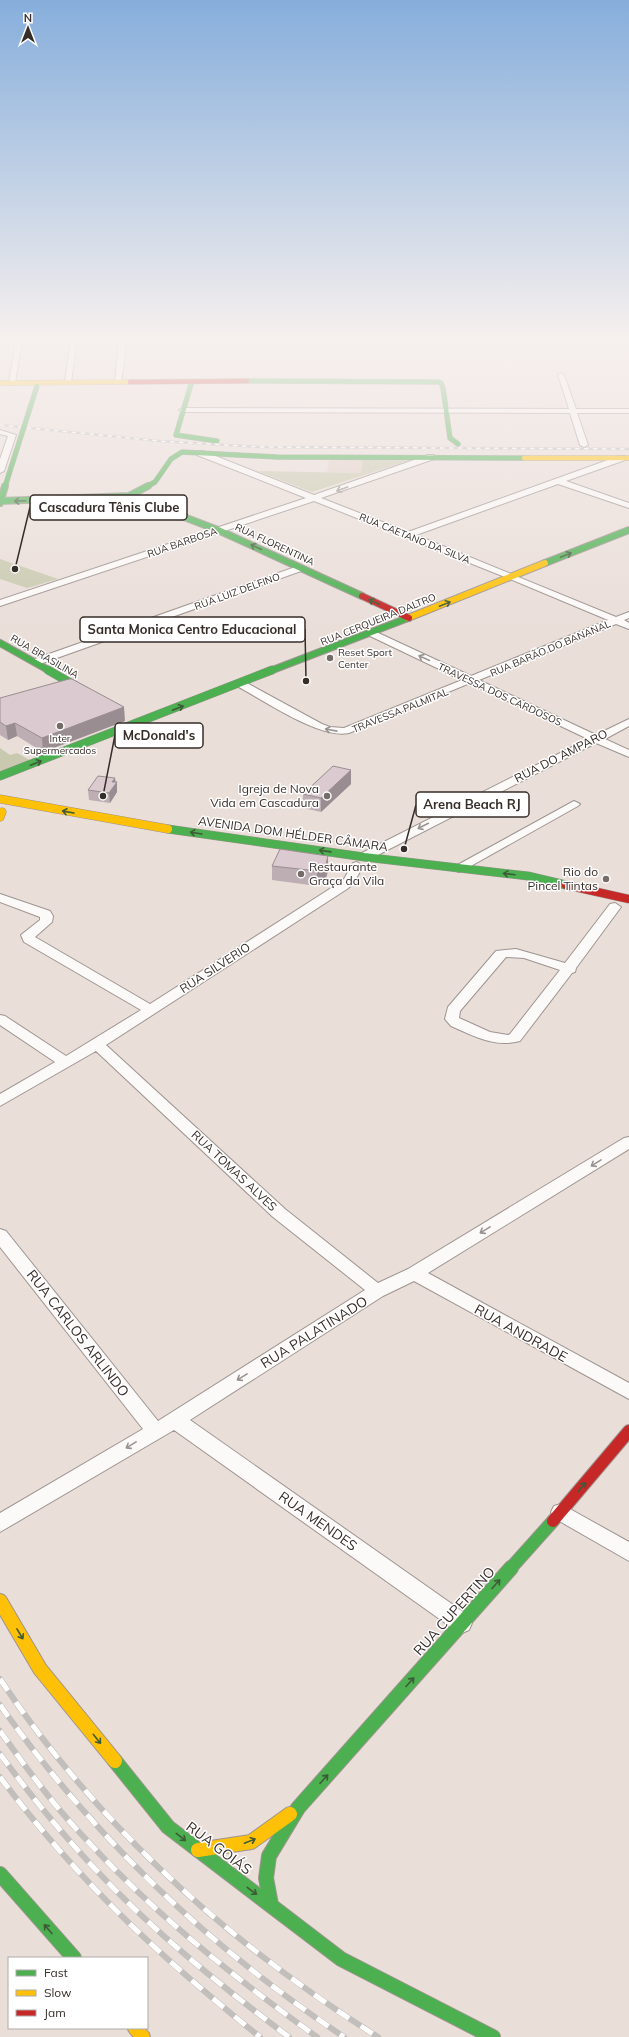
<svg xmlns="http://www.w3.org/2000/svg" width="629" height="2037" viewBox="0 0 629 2037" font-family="Mulish,sans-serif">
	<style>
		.industrial { fill: #e2d0c7 }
		.green { fill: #c9c9af }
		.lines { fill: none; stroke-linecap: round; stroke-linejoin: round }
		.street-casing { stroke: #9d9490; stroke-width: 2 }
		.fast-far4-casing { stroke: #9d9490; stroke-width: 5.5 }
		.fast-far3-casing { stroke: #9d9490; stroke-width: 8 }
		.fast-far2-casing { stroke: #9d9490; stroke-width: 9 }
		.fast-far1-casing { stroke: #9d9490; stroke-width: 14 }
		.fast-casing { stroke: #9d9490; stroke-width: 16 }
		.slow-far3-casing { stroke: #9d9490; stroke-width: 5.5 }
		.slow-far2-casing { stroke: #9d9490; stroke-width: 8 }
		.slow-far1-casing { stroke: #9d9490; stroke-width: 9 }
		.slow-casing { stroke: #9d9490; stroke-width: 16 }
		.jam-far3-casing { stroke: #9d9490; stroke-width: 5.5 }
		.jam-far2-casing { stroke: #9d9490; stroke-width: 8 }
		.jam-far1-casing { stroke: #9d9490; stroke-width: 9 }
		.jam-casing { stroke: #9d9490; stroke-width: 14 }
		.street { fill: #fcfaf9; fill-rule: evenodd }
		.fast-far4 { stroke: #4caf50; stroke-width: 4.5 }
		.fast-far3 { stroke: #4caf50; stroke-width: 6 }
		.fast-far2 { stroke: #4caf50; stroke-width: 8 }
		.fast-far1 { stroke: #4caf50; stroke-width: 12 }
		.fast { stroke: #4caf50; stroke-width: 14 }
		.slow-far3 { stroke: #ffc107; stroke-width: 4.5 }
		.slow-far2 { stroke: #ffc107; stroke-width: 6 }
		.slow-far1 { stroke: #ffc107; stroke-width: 8 }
		.slow { stroke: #ffc107; stroke-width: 14 }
		.jam-far3 { stroke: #c62828; stroke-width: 4.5 }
		.jam-far2 { stroke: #c62828; stroke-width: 6 }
		.jam-far1 { stroke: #c62828; stroke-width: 8 }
		.jam { stroke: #c62828; stroke-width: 12 }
		.rail-far1-casing { stroke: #c1bebc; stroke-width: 2.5 }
		.rail-casing { stroke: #c1bebc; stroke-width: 6 }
		.rail-far1 { stroke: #fff; stroke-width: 1.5; stroke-dasharray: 4.5; stroke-linecap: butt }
		.rail { stroke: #fff; stroke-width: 5; stroke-dasharray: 14; stroke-linecap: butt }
		.fast-bridge-casing { stroke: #9d9490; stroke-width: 5.5; stroke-linecap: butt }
		.fast-bridge { stroke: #4caf50; stroke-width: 4.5 }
		.wall { fill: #bcaeb2 }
		.shaded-wall { fill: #998d91 }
		.building { fill: #dbcacf; stroke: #998d91 }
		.oneway { stroke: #999491 }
		.oneway2 { stroke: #3e5a37 }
		.poi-dot { fill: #756b67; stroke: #fff; stroke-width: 1.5 }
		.labels { text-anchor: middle; stroke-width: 3; stroke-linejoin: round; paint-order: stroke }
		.far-street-label { font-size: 10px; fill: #362d29; stroke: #fff }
		.far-poi-label { font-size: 10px; fill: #362d29; stroke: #fff; text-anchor: start }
		.street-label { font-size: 12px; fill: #362d29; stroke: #fff }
		.poi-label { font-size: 12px; fill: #362d29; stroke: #fff; text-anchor: end }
		.near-street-label { font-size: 14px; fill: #362d29; stroke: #fff }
		.leader { fill: none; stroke: #362d29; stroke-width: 1.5 }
		.callout-dot { fill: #362d29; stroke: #fff; stroke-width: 1.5 }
		.callout { fill: #fff; stroke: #362d29; stroke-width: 1.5 }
		.callout-label { font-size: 13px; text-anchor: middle; font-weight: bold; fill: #362d29 }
	</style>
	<rect width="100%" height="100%" fill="#eaded9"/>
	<!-- industrial -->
	<path class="industrial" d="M 329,460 L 363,460 L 362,473 L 327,472 Z"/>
	<!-- green -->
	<path class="green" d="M 363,460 L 407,461 L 312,492 L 257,471 L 361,473 Z
		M 0,559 L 58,579 L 27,588 L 0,579 Z
		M 0,748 L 10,755 L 17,753 L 30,760 L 0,773 Z"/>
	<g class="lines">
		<defs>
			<path id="street" d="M 16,340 L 22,340 L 15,383 L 12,385 L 9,383 Z
				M 71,340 L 77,340 L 71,382 L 68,384 L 65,382 Z
				M 119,340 L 125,341 L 125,356 L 121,382 L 118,384 L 115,382 Z
				M 561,373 L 564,375 L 576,409 L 629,409 L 629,413 L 577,413 L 588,445 L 584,447 L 580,445 L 570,413 L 183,412 L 179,410 L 183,408 L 569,409 L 558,375 Z
				M 0,430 L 16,435 L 4,471 L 0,473 L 0,459 L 8,436 L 0,434 Z
				M 197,451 L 203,451 L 314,495 L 428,455 L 434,455 L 434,459 L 321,498 L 408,532 L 619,456 L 625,456 L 625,460 L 566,481 L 629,503 L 629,508 L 558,484 L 416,535 L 616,617 L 629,612 L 629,618 L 624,620 L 629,623 L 629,629 L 616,624 L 479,680 L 596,735 L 629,719 L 629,726 L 605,739 L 629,750 L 629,757 L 596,743 L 368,860 L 360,860 L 358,857 L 360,854 L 588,739 L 470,683 L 349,733 C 321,740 263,700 237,686 L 236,684 L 237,682 L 245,682 L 322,724 L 330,727 L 344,728 L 462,680 L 368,635 L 368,631 L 374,631 L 471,676 L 608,620 L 510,579 L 314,501 L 0,606 L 0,600 L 306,498 L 197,455 Z
				M 301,565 L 305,568 L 304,570 L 40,664 L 36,665 L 31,662 L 32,660 Z
				M 574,801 L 580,804 L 578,806 L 462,871 L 458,872 L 452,868 Z
				M 357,862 L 363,866 L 353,884 L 347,889 L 106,1045 L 285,1209 L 378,1283 L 408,1269 L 624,1138 L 629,1137 L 629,1149 L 428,1273 L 629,1383 L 629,1399 L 414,1281 L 383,1296 L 190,1420 L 469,1616 L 472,1623 L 469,1630 L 462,1633 L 455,1630 L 174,1430 L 0,1532 L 0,1513 L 143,1429 L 0,1247 L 0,1229 L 6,1231 L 158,1421 L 365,1290 L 273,1217 L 96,1051 L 0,1106 L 0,1094 L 55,1062 L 0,1025 L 0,1015 L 5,1016 L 66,1056 L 141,1010 L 24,942 L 21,935 L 40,920 L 40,917 L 0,902 L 0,894 L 50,911 L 53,916 L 52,922 L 35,937 L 150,1004 L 339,883 L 344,879 L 353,863 Z
				M 615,903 L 621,907 L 576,968 L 575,972 L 572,973 L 520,1041 C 495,1048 474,1036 451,1026 L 445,1019 L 448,1007 L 496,951 L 516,949 L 565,963 L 610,904 ZM 506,957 L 524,958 L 560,970 L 510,1034 L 508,1035 L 490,1032 L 459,1018 L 460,1011 Z
				M 561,1504 L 629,1542 L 629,1561 L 554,1518 L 551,1512 L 554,1506 Z"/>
			<path id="fast-far4" d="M 192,381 L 176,435 L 217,441
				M 247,381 L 438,382 L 441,383 L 443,388 L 450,438 L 458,444
				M 5,487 L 9,474
				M 146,487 L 155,482 L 171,459 L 182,452 L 277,457 L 524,458"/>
			<path id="fast-far3" d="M 129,496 L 218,530 L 362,596
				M 0,501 L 129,496 L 148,486
				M 0,503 L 5,486
				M 545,563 L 629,530
				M 0,643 L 50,671
				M 270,671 L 408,618"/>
			<path id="fast-far2" d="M 48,670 L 88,693
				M 0,776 L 272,670
				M 168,829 L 364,857 L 528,876 L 566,885"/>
			<path id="fast-far1" d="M 510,1569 L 553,1521"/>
			<path id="fast" d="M 115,1761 L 168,1827 L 341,1959 L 493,2037
				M 0,1874 L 74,1958
				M 271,1905 L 266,1878 L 269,1856 L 298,1808 L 511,1568"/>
			<path id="slow-far3" d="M 0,383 L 130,382
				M 524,458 L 629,458"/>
			<path id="slow-far2" d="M 408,618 L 545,563"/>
			<path id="slow-far1" d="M 0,799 L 168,829
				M 0,817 L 2,812"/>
			<path id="slow" d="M 0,1601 L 40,1669 L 115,1761
				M 198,1850 L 251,1842 L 290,1814
				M 135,2028 L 143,2037"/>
			<path id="jam-far3" d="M 130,382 L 247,381"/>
			<path id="jam-far2" d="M 362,596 L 409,618"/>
			<path id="jam-far1" d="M 566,885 L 629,899"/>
			<path id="jam" d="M 553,1521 L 629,1431"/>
		</defs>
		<!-- street casing -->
		<use href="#street" class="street-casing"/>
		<!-- fast-far4 casing -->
		<use href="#fast-far4" class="fast-far4-casing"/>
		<!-- fast-far3 casing -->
		<use href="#fast-far3" class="fast-far3-casing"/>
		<!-- fast-far2 casing -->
		<use href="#fast-far2" class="fast-far2-casing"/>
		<!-- fast-far1 casing -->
		<use href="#fast-far1" class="fast-far1-casing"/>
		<!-- fast casing -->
		<use href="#fast" class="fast-casing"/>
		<!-- slow-far3 casing -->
		<use href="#slow-far3" class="slow-far3-casing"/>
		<!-- slow-far2 casing -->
		<use href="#slow-far2" class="slow-far2-casing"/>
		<!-- slow-far1 casing -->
		<use href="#slow-far1" class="slow-far1-casing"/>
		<!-- slow casing -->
		<use href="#slow" class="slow-casing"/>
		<!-- jam-far3 casing -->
		<use href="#jam-far3" class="jam-far3-casing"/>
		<!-- jam-far2 casing -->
		<use href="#jam-far2" class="jam-far2-casing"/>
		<!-- jam-far1 casing -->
		<use href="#jam-far1" class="jam-far1-casing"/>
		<!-- jam casing -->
		<use href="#jam" class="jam-casing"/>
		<!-- street -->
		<use href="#street" class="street"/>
		<!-- fast-far4 -->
		<use href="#fast-far4" class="fast-far4"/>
		<!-- fast-far3 -->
		<use href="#fast-far3" class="fast-far3"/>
		<!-- fast-far2 -->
		<use href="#fast-far2" class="fast-far2"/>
		<!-- fast-far1 -->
		<use href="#fast-far1" class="fast-far1"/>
		<!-- fast -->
		<use href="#fast" class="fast"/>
		<!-- slow-far3 -->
		<use href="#slow-far3" class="slow-far3"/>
		<!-- slow-far2 -->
		<use href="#slow-far2" class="slow-far2"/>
		<!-- slow-far1 -->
		<use href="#slow-far1" class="slow-far1"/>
		<!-- slow -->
		<use href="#slow" class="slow"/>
		<!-- jam-far3 -->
		<use href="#jam-far3" class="jam-far3"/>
		<!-- jam-far2 -->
		<use href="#jam-far2" class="jam-far2"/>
		<!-- jam-far1 -->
		<use href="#jam-far1" class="jam-far1"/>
		<!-- jam -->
		<use href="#jam" class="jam"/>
		<defs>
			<path id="rail-far1" d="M 0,425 L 159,441 L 259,447 L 629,449"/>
			<path id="rail" d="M 0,1679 C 97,1825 230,1944 378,2037
				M 0,1705 C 95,1839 208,1946 344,2037
				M 0,1731 C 25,1766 51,1802 81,1834 C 151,1911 232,1976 317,2037
				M 0,1754 C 30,1795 62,1834 97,1871 C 155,1933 221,1986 289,2037
				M 0,1777 C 76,1879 161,1958 260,2037"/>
		</defs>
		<!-- rail-far1 casing -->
		<use href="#rail-far1" class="rail-far1-casing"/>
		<!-- rail casing -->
		<use href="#rail" class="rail-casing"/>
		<!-- rail-far1 -->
		<use href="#rail-far1" class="rail-far1"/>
		<!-- rail -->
		<use href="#rail" class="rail"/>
		<defs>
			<path id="fast-bridge" d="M 9,474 L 37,386"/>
		</defs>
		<!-- fast-bridge casing -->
		<use href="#fast-bridge" class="fast-bridge-casing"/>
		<!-- fast-bridge -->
		<use href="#fast-bridge" class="fast-bridge"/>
	</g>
	<!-- wall -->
	<path class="wall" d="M 0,698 L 125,721 L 43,752 L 17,736 L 8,740 L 0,735 Z
		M 351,770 L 351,784 L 321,812 L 303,808 L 303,794 Z
		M 115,782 L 117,782 L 117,792 L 110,803 L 89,800 L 88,790 Z
		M 272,866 L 328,871 L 326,878 L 317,886 L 272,880 Z"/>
	<!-- shaded-wall -->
	<path class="shaded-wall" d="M 124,707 L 125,721 L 43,752 L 42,738 Z
		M 15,723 L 17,736 L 8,740 L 6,726 Z
		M 351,770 L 351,784 L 321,812 L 321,798 Z
		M 115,778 L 116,784 L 117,782 L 117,792 L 110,803 L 109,793 L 112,782 Z
		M 328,856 L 328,871 L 326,878 L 317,886 L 317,871 Z"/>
	<!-- building -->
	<path class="building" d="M 69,679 L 72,679 L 124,707 L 42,738 L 15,723 L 6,726 L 0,722 L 0,698 Z
		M 333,766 L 351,770 L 321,798 L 303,794 Z
		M 98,776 L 115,778 L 112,782 L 117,782 L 109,793 L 88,790 Z
		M 280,849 L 328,856 L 326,864 L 317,871 L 272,866 Z"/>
	<!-- one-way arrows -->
	<defs><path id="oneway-shaft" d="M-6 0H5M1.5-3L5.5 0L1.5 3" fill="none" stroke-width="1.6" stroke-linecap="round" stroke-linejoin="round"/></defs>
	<g class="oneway">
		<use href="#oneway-shaft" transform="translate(342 489) rotate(160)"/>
		<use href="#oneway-shaft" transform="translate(424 658) rotate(-155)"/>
		<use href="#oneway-shaft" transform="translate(331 730) rotate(-169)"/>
		<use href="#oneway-shaft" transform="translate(423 826) rotate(153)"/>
		<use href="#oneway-shaft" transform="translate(596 1163) rotate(148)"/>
		<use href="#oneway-shaft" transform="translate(485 1230) rotate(149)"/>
		<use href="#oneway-shaft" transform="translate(242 1377) rotate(148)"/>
		<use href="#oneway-shaft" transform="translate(131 1445) rotate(149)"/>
	</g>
	<g class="oneway2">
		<use href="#oneway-shaft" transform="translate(20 501) rotate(178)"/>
		<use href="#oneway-shaft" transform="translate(256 547) rotate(-155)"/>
		<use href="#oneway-shaft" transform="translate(566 555) rotate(-22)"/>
		<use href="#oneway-shaft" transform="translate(374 602) rotate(-155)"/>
		<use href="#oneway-shaft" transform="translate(445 604) rotate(-22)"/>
		<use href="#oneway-shaft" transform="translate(178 708) rotate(-21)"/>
		<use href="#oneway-shaft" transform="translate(36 763) rotate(-21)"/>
		<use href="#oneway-shaft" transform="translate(68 812) rotate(-170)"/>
		<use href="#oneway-shaft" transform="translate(196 833) rotate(-171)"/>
		<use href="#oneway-shaft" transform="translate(325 851) rotate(-172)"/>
		<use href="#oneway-shaft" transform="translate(509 874) rotate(-173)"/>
		<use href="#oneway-shaft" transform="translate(582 1487) rotate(-50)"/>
		<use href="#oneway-shaft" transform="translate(496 1584) rotate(-48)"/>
		<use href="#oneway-shaft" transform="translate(20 1634) rotate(59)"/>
		<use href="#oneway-shaft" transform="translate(410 1682) rotate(-48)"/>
		<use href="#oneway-shaft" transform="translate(97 1739) rotate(51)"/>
		<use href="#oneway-shaft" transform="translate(324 1779) rotate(-48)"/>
		<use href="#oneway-shaft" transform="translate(181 1837) rotate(38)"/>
		<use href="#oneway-shaft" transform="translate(250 1841) rotate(-22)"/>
		<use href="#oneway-shaft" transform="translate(252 1891) rotate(37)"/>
		<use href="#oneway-shaft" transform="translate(48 1929) rotate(-131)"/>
	</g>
	<!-- sky -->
	<linearGradient id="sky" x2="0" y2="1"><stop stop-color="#86aedc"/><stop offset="0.54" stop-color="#f6f0ee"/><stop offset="1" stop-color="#f6f0ee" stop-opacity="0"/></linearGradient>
	<rect width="629" height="625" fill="url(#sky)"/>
	<!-- markers -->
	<g class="poi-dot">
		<circle cx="330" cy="658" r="4"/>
		<circle cx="60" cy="726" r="4"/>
		<circle cx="327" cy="796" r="4"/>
		<circle cx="301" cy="874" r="4"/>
		<circle cx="606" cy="879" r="4"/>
	</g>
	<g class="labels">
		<!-- far-street labels -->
		<g class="far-street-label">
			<text transform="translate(415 538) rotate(22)" y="4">RUA CAETANO DA SILVA</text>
			<text transform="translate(182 542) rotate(-19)" y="4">RUA BARBOSA</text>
			<text transform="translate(275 544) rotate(25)" y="4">RUA FLORENTINA</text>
			<text transform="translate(237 591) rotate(-20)" y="4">RUA LUIZ DELFINO</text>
			<text transform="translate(378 619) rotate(-22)" y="4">RUA CERQUEIRA DALTRO</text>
			<text transform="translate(550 648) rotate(-23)" y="4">RUA BARÃO DO BANANAL</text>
			<text transform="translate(45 656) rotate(30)" y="4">RUA BRASILINA</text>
			<text transform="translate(500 694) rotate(25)" y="4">TRAVESSA DOS CARDOSOS</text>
			<text transform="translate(400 710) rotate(-22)" y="4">TRAVESSA PALMITAL</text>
		</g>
		<!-- far-poi labels -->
		<g class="far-poi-label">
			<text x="338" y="656">Reset Sport<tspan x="338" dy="12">Center</tspan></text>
			<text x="60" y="742" text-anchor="middle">Inter<tspan x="60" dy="12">Supermercados</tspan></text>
		</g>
		<!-- street labels -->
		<g class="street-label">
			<text transform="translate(561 756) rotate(-27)" y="4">RUA DO AMPARO</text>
			<text transform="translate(293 834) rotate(8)" y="4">AVENIDA DOM HÉLDER CÂMARA</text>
			<text transform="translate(215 968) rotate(-33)" y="4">RUA SILVERIO</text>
			<text transform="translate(234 1171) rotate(43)" y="4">RUA TOMAS ALVES</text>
		</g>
		<!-- poi labels -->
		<g class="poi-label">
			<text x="319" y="793">Igreja de Nova<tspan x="319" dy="14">Vida em Cascadura</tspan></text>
			<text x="309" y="871" text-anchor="start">Restaurante<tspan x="309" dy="14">Graça da Vila</tspan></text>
			<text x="598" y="876">Rio do<tspan x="598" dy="14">Pincel Tintas</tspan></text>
		</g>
		<!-- near-street labels -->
		<g class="near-street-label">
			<text transform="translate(314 1332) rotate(-32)" y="5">RUA PALATINADO</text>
			<text transform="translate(78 1333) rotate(52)" y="5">RUA CARLOS ARLINDO</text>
			<text transform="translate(521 1333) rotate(29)" y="5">RUA ANDRADE</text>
			<text transform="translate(318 1521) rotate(35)" y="5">RUA MENDES</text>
			<text transform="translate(454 1611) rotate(-48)" y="5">RUA CUPERTINO</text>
			<text transform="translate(219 1848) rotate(37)" y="5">RUA GOIÁS</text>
		</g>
	</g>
	<!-- callouts -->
	<path class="leader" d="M15 569L30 507M306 681L305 629M103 796L115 735M404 849L416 805"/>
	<g class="callout-dot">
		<circle cx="15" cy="569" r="4"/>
		<circle cx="306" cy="681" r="4"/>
		<circle cx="103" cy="796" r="4"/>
		<circle cx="404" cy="849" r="4"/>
	</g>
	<g class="callout">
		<rect x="30" y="495" width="157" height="25" rx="4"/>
		<rect x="80" y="617" width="225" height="25" rx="4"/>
		<rect x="115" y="723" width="88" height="25" rx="4"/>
		<rect x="416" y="792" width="113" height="25" rx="4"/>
	</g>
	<g class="callout-label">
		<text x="109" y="512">Cascadura Tênis Clube</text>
		<text x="192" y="634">Santa Monica Centro Educacional</text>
		<text x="159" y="740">McDonald's</text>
		<text x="472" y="809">Arena Beach RJ</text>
	</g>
	<!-- legend -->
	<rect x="8" y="1957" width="140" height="72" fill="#ffffff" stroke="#afaba9"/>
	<rect x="16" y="1970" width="20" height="6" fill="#4caf50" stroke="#afaba9"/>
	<text x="44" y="1977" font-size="12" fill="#362d29">Fast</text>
	<rect x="16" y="1990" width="20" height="6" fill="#ffc107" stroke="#afaba9"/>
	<text x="44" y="1997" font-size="12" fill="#362d29">Slow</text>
	<rect x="16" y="2010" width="20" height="6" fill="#c62828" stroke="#afaba9"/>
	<text x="44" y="2017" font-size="12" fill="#362d29">Jam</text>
	<!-- north arrow -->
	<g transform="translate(28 28)" stroke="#ffffff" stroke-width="3" paint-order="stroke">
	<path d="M0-3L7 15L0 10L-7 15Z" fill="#362d29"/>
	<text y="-6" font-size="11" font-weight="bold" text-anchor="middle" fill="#362d29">N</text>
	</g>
</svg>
